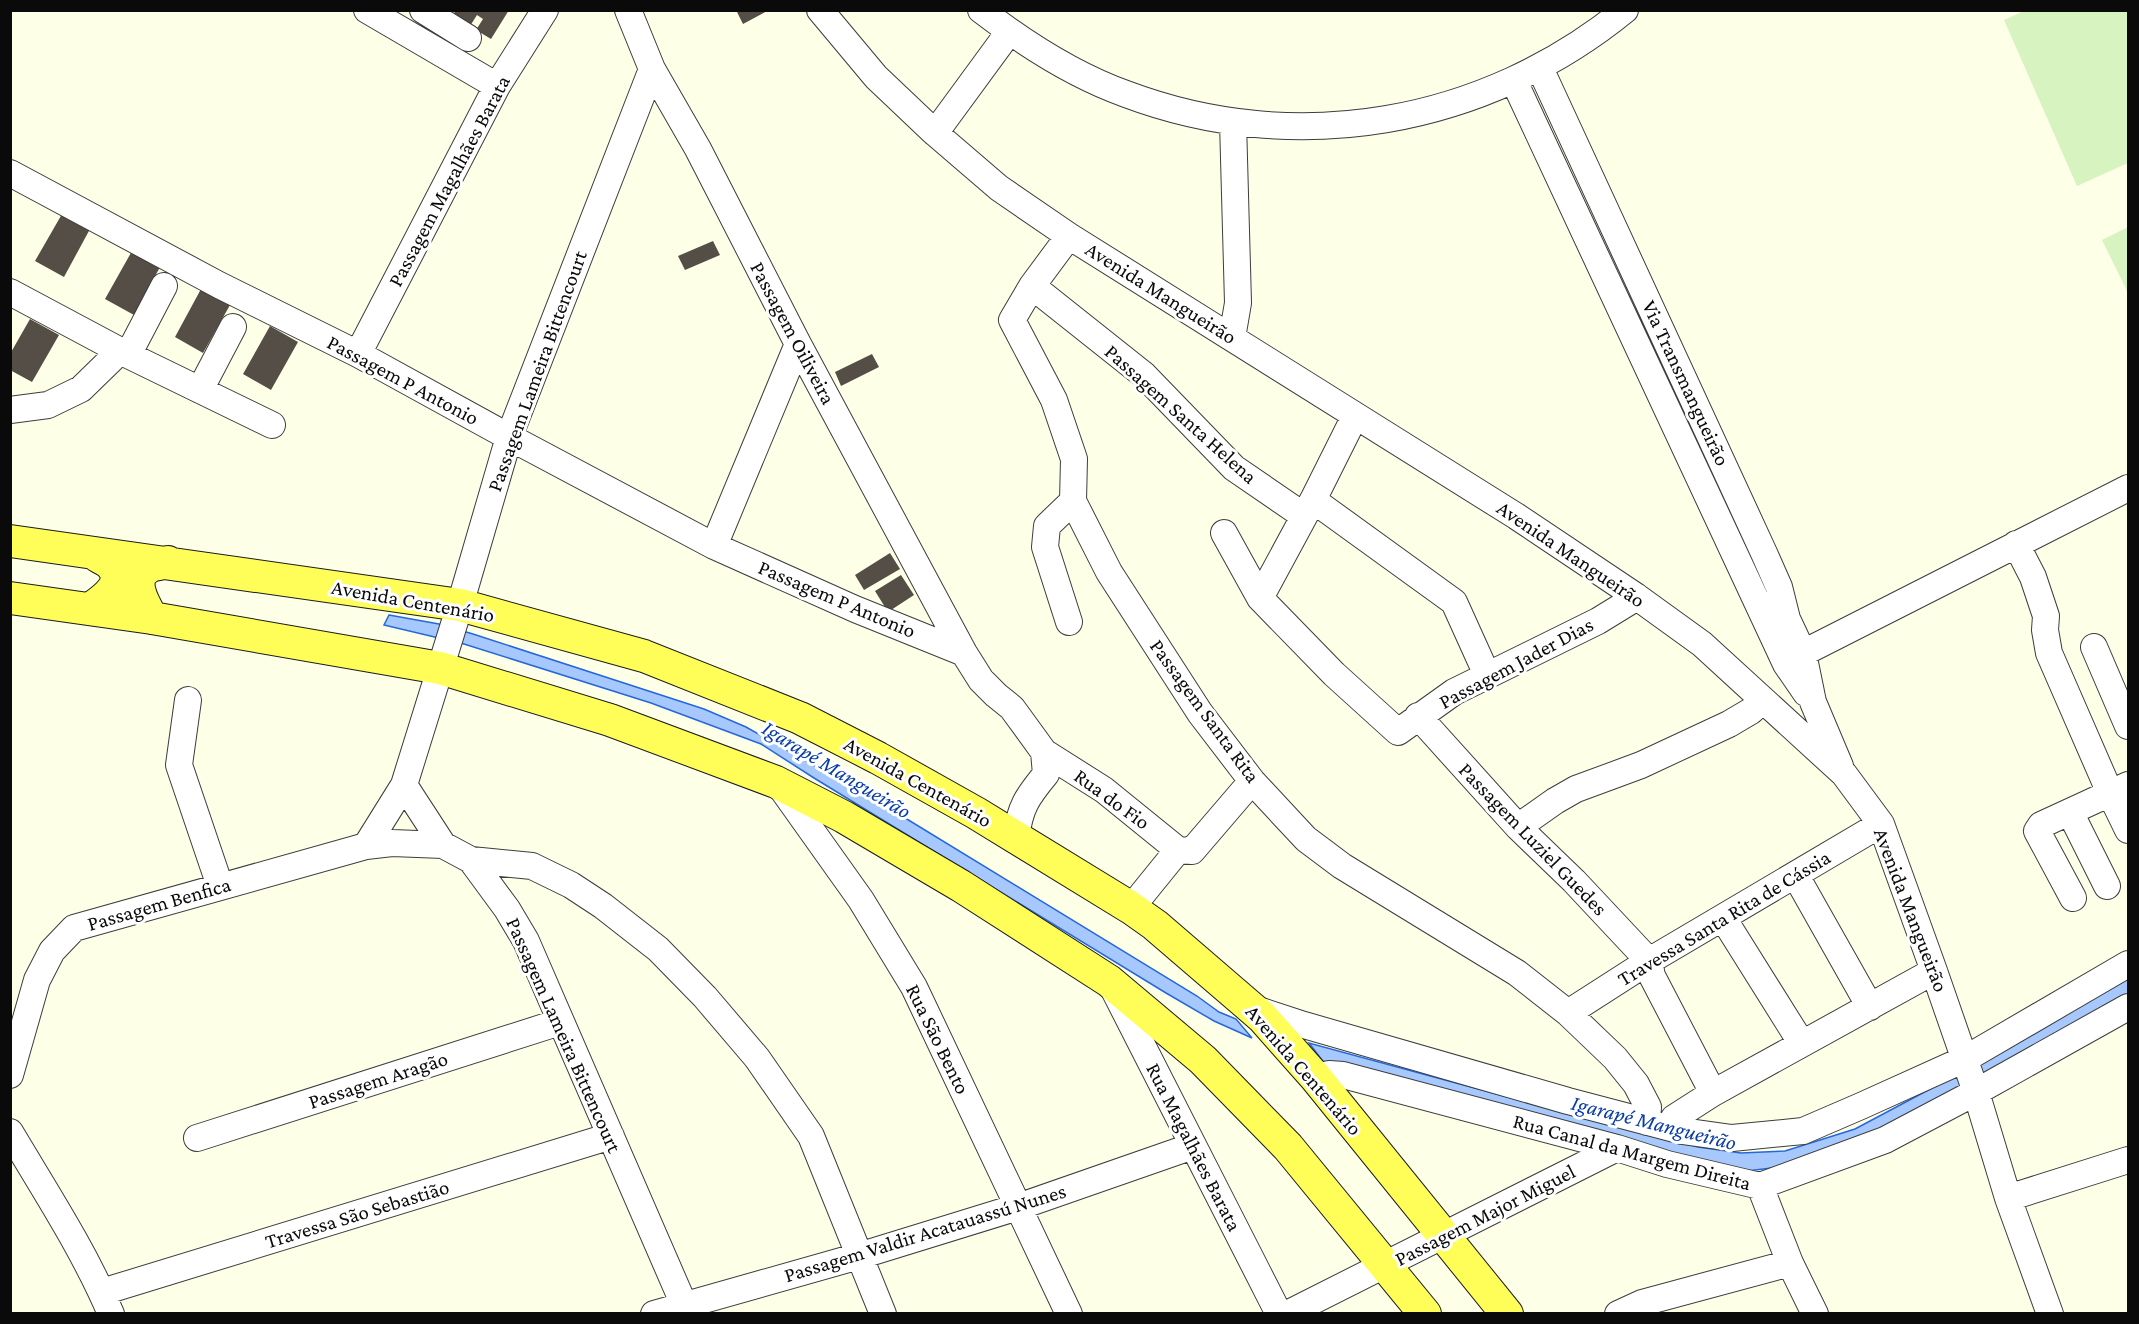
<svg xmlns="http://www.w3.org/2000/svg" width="2139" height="1324" viewBox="0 0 2139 1324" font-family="'Crimson Pro',serif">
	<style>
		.pitch { fill: #d6f3c0 }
		.water { fill: #a6c8fd; stroke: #2568db; stroke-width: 1.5 }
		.building { fill: #544e46 }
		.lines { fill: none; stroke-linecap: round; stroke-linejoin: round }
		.minor-casing { stroke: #3d3d3d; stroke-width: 28 }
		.major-casing { stroke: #1b1b1b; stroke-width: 34 }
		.minor { stroke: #fff; stroke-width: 26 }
		.major { stroke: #fffd57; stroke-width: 32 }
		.labels { text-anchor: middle; stroke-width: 6; stroke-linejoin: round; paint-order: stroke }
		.street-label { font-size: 21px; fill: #0a0a0a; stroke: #fff }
		.water-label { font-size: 22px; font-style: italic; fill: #083da7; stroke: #fff }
	</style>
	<rect width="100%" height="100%" fill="#feffe7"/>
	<!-- pitch -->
	<path class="pitch" d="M 2024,11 L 2128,11 L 2128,163 L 2077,186 L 2004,20 Z
		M 2128,227 L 2128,293 L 2102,240 Z"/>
	<!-- water -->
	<path class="water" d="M 389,615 L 439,624 L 473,634 L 704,709 L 746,727 L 879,802 L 1197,996 L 1219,1012 L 1236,1019 L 1252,1038 L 1214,1021 L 1166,993 L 814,778 L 761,744 L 651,703 L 464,644 L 384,625 Z
		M 2128,979 L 2128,995 L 1877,1134 L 1781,1167 L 1738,1172 L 1325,1064 L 1309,1043 L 1526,1102 L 1698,1147 L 1741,1153 L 1785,1151 L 1855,1129 L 1996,1054 Z"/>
	<!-- building -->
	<path class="building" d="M 456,10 L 509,10 L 491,39 L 476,30 L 483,19 L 477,15 L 470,26 L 453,15 Z
		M 736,10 L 769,10 L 743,24 Z
		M 62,214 L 90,229 L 64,277 L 35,261 Z
		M 713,241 L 720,255 L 685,270 L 678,256 Z
		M 132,251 L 160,267 L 134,315 L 105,299 Z
		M 201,289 L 230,305 L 203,353 L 175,337 Z
		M 30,319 L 59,335 L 32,382 L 10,370 L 10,354 Z
		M 270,326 L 298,342 L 271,390 L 243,374 Z
		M 872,354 L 879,367 L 841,386 L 835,372 Z
		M 890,553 L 900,569 L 864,590 L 855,575 Z
		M 901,575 L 914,595 L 888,612 L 875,591 Z"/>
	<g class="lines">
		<defs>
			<path id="minor" d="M 367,10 L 497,86
				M 423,10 L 468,38
				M 628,10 L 652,69 L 698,149 L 798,344 L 964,653 L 981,680 L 996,695 L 1012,708 L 1044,752 L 1046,774 C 1027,797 1020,807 1016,837
				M 820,10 L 876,77 L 935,133 L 999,188 L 1069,236 L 1516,516 L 1637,597 L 1702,644 L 1844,774 L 1881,824 L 1934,971 L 1976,1092 L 2008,1198 L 2050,1314
				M 981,10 C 1025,44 1073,75 1126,94 C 1296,158 1484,125 1625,10
				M 1540,68 L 1764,553 L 1779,587 L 1787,619 L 1803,653 L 1813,702 L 1840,766
				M 1514,81 L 1786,664 L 1806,693
				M 935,133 L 1009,32
				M 10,173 L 219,285 L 358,354 L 509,437 L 714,546 L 855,609 L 964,653
				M 1069,236 L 1032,286 L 1012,320 L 1054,400 L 1074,459 L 1073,501 L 1109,572 L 1200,713 L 1252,781 L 1306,839 L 1342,866 L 1517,973 L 1568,1013 L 1615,1058 L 1636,1084 L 1648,1107 L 1647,1122
				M 1032,286 L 1144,375 L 1234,468 L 1304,516
				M 10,292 L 128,355 L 272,425
				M 1232,338 L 1238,303 L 1233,122
				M 358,354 L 497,86 L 545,10
				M 128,355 L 164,286
				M 200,390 L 233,327
				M 10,410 L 48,405 L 81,389 L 120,351
				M 1313,500 L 1454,602 L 1487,675
				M 1224,533 L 1260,598 L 1334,674 L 1398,732 L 1454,692 L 1598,621 L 1637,597
				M 2016,544 L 2033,577 L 2046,616 L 2045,630 L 2049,653 L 2110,793 L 2128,830
				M 714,546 L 798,344
				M 1260,598 L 1313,500 L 1355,416
				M 1069,622 L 1045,547 L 1047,526 L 1073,501
				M 2094,647 L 2128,726
				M 1803,653 L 2128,488
				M 188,700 L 179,765 L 220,886
				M 1418,716 L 1518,827 L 1574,881 L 1649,961
				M 1044,752 L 1104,790 L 1178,850
				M 777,782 L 861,900 L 914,987 L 1069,1314
				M 404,785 L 443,845 L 471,860 L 507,909 L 526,941 L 688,1314
				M 2070,812 L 2107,886
				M 1518,827 L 1555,801 L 1576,789 L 1641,765 L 1729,724 L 1751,711 L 1763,700
				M 366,846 L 404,785 L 460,605 L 509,437 L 652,69
				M 471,860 L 532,866 L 571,885 L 603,906 L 658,949 L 705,997 L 757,1058 L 811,1136 L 883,1314
				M 1796,876 L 1870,1007
				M 2073,898 L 2037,831 L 2041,825 L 2128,785
				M 1131,908 L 1178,850 L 1192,851 L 1252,781
				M 1723,918 L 1802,1044
				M 1649,961 L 1652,976 L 1713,1093
				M 1113,988 L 1279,1314
				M 1252,1008 L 1304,1025 L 1568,1101 L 1682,1131 L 1732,1138 L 1803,1131 L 1861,1106 L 1965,1059 L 2128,964
				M 1568,1013 L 1649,961 L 1881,824
				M 10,1075 L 37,980 L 52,951 L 74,928 L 366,846 L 392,843 L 443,845
				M 1316,1078 L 1329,1074 L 1343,1075 L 1617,1148 L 1667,1164 L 1760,1186 L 1885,1140 L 1976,1092 L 2128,1007
				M 1682,1131 L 1674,1118 L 1713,1093 L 1934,971
				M 10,1132 C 45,1191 84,1250 111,1314
				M 197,1138 L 560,1022
				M 1760,1186 L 1790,1263 L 1815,1314
				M 2008,1198 L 2128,1160
				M 102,1292 L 611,1136
				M 654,1314 L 859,1256 L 1018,1207 L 1193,1146
				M 1287,1314 L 1617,1148
				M 1618,1314 L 1642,1303 L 1790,1263"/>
			<path id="major" d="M 10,541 L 460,605 L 644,656 L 800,718 L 878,758 L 976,813 L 1131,908 L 1155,925 L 1262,1017 L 1316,1078 L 1507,1314
				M 10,598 L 152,618 L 440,668 L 610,720 L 776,782 L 844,817 L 961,886 L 1109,981 L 1203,1060 L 1288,1147 L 1425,1314
				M 90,609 C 103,600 127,584 112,566 C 109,561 100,558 96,555
				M 152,618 C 144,604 128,579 149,567 C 154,564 162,564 168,562"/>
		</defs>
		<!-- minor casing -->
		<use href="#minor" class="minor-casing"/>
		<!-- major casing -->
		<use href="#major" class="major-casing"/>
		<!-- minor -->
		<use href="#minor" class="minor"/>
		<!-- major -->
		<use href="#major" class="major"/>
	</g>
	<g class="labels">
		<!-- street labels -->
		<g class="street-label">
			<text transform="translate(449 181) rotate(-62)" y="7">Passagem Magalhães Barata</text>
			<text transform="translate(1161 293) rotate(32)" y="7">Avenida Mangueirão</text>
			<text transform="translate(793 333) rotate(62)" y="7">Passagem Oiliveira</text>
			<text transform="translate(537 371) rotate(-70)" y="7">Passagem Lameira Bittencourt</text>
			<text transform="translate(403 380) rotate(28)" y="7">Passagem P Antonio</text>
			<text transform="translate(1686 383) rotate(65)" y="7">Via Transmangueirão</text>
			<text transform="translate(1181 414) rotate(42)" y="7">Passagem Santa Helena</text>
			<text transform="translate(1571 554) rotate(34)" y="7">Avenida Mangueirão</text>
			<text transform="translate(837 599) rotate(23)" y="7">Passagem P Antonio</text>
			<text transform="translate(413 601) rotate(10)" y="7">Avenida Centenário</text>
			<text transform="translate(1516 663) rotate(-28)" y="7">Passagem Jader Dias</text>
			<text transform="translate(1205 711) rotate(54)" y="7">Passagem Santa Rita</text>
			<text transform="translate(918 782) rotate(29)" y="7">Avenida Centenário</text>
			<text transform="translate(1112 799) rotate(36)" y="7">Rua do Fio</text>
			<text transform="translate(1533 839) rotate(46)" y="7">Passagem Luziel Guedes</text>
			<text transform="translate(159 904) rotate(-16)" y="7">Passagem Benfica</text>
			<text transform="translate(1911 910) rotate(69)" y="7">Avenida Mangueirão</text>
			<text transform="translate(1724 918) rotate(-31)" y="7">Travessa Santa Rita de Cássia</text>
			<text transform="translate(564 1035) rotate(66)" y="7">Passagem Lameira Bittencourt</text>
			<text transform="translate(938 1039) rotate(64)" y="7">Rua São Bento</text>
			<text transform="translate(1304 1070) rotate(49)" y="7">Avenida Centenário</text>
			<text transform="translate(378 1080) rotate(-18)" y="7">Passagem Aragão</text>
			<text transform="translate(1194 1147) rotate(63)" y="7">Rua Magalhães Barata</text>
			<text transform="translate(1632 1152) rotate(15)" y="7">Rua Canal da Margem Direita</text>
			<text transform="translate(357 1214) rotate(-17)" y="7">Travessa São Sebastião</text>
			<text transform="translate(1485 1215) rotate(-27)" y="7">Passagem Major Miguel</text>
			<text transform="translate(925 1233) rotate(-17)" y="7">Passagem Valdir Acatauassú Nunes</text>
		</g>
		<!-- water labels -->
		<g class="water-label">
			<text transform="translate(837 769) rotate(31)" y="8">Igarapé Mangueirão</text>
			<text transform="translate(1654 1122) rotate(14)" y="8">Igarapé Mangueirão</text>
		</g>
	</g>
	<!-- border -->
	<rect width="2139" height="1324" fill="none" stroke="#0a0a0a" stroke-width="24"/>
</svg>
